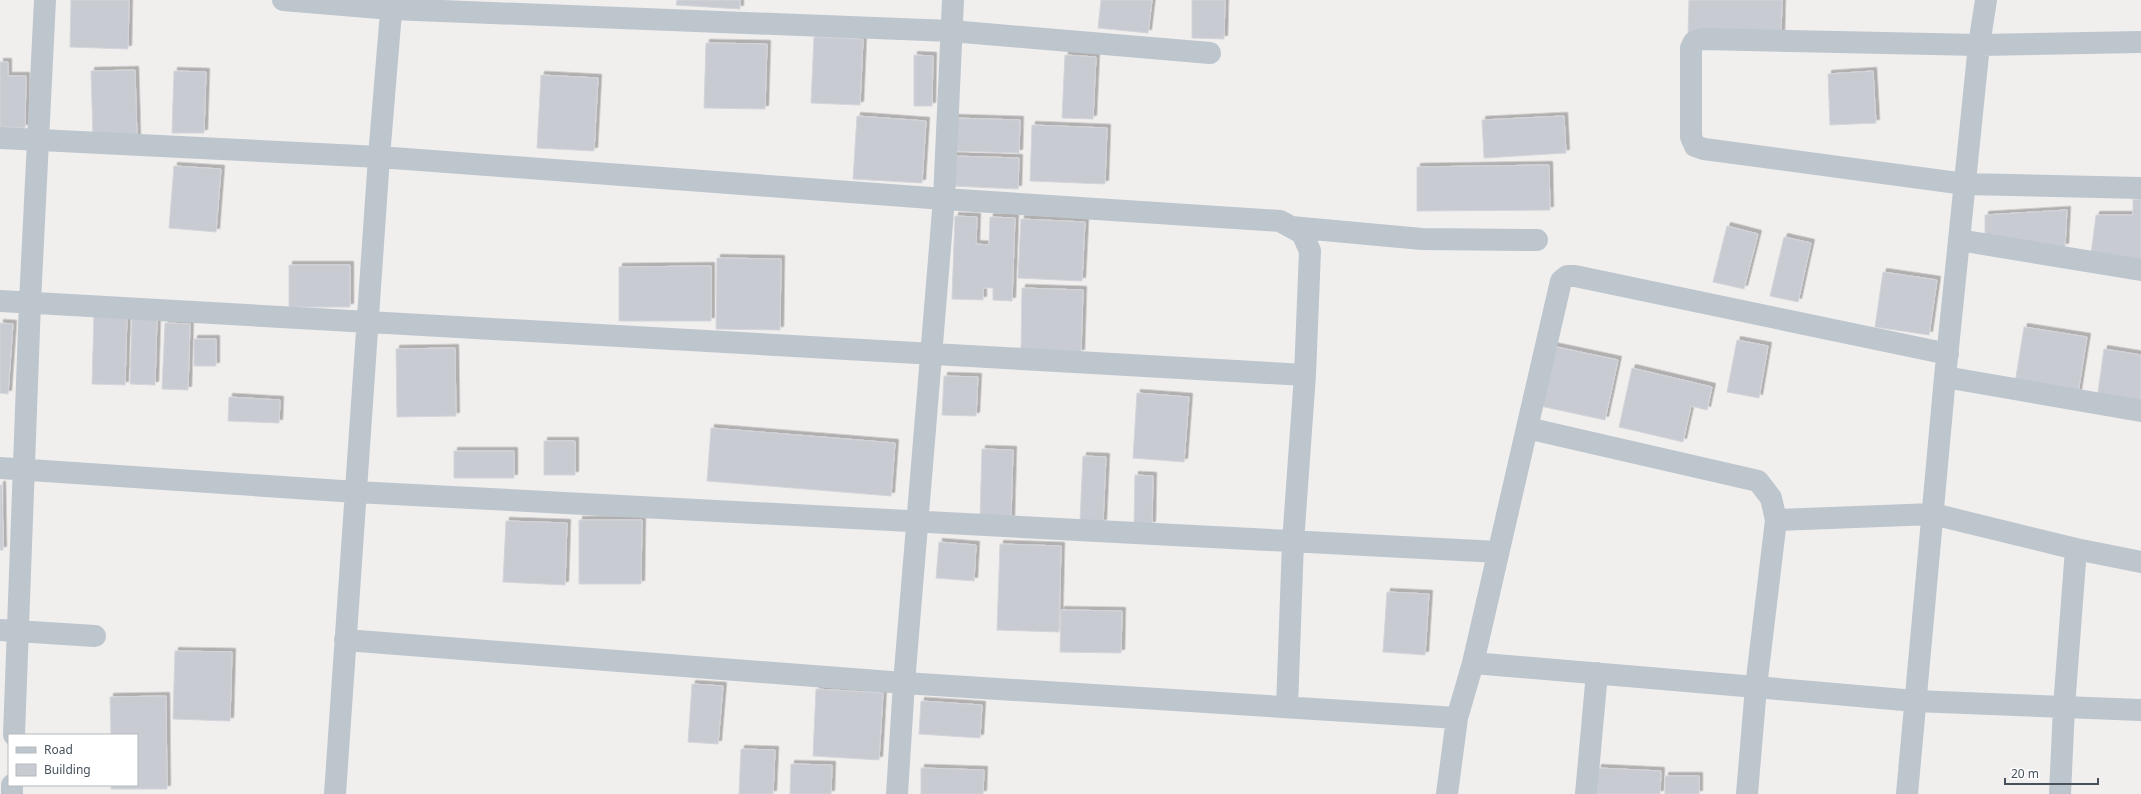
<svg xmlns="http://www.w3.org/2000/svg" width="2141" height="794" viewBox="0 0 2141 794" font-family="'Noto Sans',sans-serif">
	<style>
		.building { fill: #c8cbd1; stroke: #d3d5da; filter: url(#shadow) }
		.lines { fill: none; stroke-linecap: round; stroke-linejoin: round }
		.minor { stroke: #bdc6cd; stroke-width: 22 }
	</style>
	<defs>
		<filter id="shadow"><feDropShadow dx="3.5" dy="-3.5" stdDeviation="0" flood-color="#0004"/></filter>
	</defs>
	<rect width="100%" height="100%" fill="#f1eeee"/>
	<!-- building -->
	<path class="building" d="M 71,0 L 129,0 L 128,49 L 70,47 Z
		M 677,0 L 740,0 L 740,9 L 676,5 Z
		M 1101,0 L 1152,0 L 1148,33 L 1098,28 Z
		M 1192,0 L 1225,0 L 1224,39 L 1192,38 Z
		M 1689,0 L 1782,0 L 1781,37 L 1688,33 Z
		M 814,37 L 863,39 L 860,105 L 811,103 Z
		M 706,43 L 767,44 L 765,109 L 704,108 Z
		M 914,55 L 933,56 L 932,106 L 914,106 Z
		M 1065,55 L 1096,57 L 1093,119 L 1062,118 Z
		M 0,62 L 8,62 L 8,76 L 26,76 L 25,128 L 0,127 Z
		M 135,70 L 137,138 L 93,139 L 91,71 Z
		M 174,71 L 206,72 L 204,133 L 172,133 Z
		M 1873,71 L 1876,123 L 1830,125 L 1828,74 Z
		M 541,75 L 598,78 L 594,151 L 537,148 Z
		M 857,116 L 926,121 L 922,183 L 853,179 Z
		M 1564,116 L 1566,153 L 1484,158 L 1482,120 Z
		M 954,118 L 1020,120 L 1019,153 L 952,151 Z
		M 1032,125 L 1107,128 L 1105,184 L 1030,181 Z
		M 953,156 L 1019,158 L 1018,189 L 952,186 Z
		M 1549,165 L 1550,210 L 1417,211 L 1417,167 Z
		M 174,166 L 221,169 L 216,232 L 169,228 Z
		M 2133,199 L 2141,200 L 2141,265 L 2091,254 L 2096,215 L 2133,215 Z
		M 2067,210 L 2065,247 L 1985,238 L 1985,215 Z
		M 955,216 L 977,217 L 976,244 L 989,245 L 990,217 L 1015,218 L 1012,301 L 993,300 L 993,288 L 983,288 L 983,300 L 952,299 Z
		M 1021,219 L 1085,222 L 1082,281 L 1018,278 Z
		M 1727,226 L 1758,234 L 1744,289 L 1713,282 Z
		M 1784,237 L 1811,243 L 1798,302 L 1770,296 Z
		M 717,258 L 781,259 L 780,330 L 716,329 Z
		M 289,265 L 350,265 L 350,307 L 289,307 Z
		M 711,266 L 711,321 L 619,321 L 619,267 Z
		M 1883,272 L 1937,280 L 1929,335 L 1875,327 Z
		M 1022,288 L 1083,290 L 1081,353 L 1021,352 Z
		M 94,314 L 127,315 L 125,385 L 92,384 Z
		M 132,318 L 157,319 L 155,385 L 130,384 Z
		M 0,323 L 13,324 L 8,394 L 0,393 Z
		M 165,323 L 190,324 L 188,390 L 162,389 Z
		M 2024,327 L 2087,337 L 2078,393 L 2015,383 Z
		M 194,339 L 216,339 L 216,366 L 194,366 Z
		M 1737,340 L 1768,346 L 1759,398 L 1727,392 Z
		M 1552,346 L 1618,360 L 1605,420 L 1540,406 Z
		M 455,348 L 456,416 L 397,417 L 396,349 Z
		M 2104,349 L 2141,355 L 2141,405 L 2097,399 Z
		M 1632,368 L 1712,387 L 1707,410 L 1691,406 L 1683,442 L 1619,427 Z
		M 944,376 L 978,377 L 976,416 L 942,415 Z
		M 1137,393 L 1189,397 L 1184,462 L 1133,458 Z
		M 229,397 L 280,400 L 279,423 L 228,421 Z
		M 711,428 L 895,443 L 891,496 L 707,481 Z
		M 544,441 L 575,441 L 575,475 L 544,475 Z
		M 982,449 L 1013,450 L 1011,519 L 980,518 Z
		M 454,451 L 514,451 L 514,478 L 454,478 Z
		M 1083,456 L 1106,457 L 1103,523 L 1080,522 Z
		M 1135,475 L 1153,476 L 1152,525 L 1134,525 Z
		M 0,485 L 2,485 L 3,550 L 0,550 Z
		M 579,520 L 642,520 L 641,584 L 579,584 Z
		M 506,521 L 567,523 L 565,585 L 503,582 Z
		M 939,542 L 976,545 L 974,581 L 936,578 Z
		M 1000,544 L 1061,546 L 1059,632 L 997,630 Z
		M 1387,592 L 1429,594 L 1425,655 L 1383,652 Z
		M 1061,610 L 1122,611 L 1121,653 L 1060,652 Z
		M 175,651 L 232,652 L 230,721 L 173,719 Z
		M 692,684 L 723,686 L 718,744 L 688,742 Z
		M 816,689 L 883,693 L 879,760 L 813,756 Z
		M 166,696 L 167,789 L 111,789 L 111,785 L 137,785 L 137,735 L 111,735 L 110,697 Z
		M 921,701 L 982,705 L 980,738 L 919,734 Z
		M 741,749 L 775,750 L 773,794 L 739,794 Z
		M 791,764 L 832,765 L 831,794 L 790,794 Z
		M 921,768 L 984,770 L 983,794 L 921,794 Z
		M 1598,768 L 1661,771 L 1660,794 L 1597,794 Z
		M 1665,776 L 1699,776 L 1699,794 L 1665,794 Z"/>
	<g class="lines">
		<!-- minor -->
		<path class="minor" d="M 283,0 L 391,9 L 951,31 L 1210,53
			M 2141,42 L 1979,45 L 1702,39 L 1694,42 L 1691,48 L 1691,137 L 1695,146 L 1704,149 L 1965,184 L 2141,188
			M 0,138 L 379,157 L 944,199 L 1280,221 L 1302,233 L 1310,251 L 1305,375 L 1293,542 L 1287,707
			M 1291,227 L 1422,239 L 1537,240
			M 1959,240 L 2141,270
			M 0,301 L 1305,375
			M 1945,377 L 2141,411
			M 1527,428 L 1561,281 L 1567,276 L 1575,276 L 1948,354
			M 0,468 L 356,492 L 1498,552
			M 1776,520 L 1933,514 L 2076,549 L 2141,562
			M 0,630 L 95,636
			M 345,640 L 904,683 L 1457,718 L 1473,663 L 1756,687 L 1747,794
			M 1473,663 L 1527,428 L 1758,481 L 1771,498 L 1776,520 L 1756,687 L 1915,701 L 2141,710
			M 14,735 L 30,302 L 45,0
			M 12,794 L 12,785
			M 335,794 L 379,157 L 392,0
			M 897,794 L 904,683 L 944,199 L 953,0
			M 1447,794 L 1457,718
			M 1586,794 L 1597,673
			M 1907,794 L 1945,377 L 1979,45 L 1986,0
			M 2060,794 L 2064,707 L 2076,549"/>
	</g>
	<!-- legend -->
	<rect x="8" y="734" width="130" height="52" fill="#ffffff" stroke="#b5babe"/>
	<rect x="16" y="747" width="20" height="6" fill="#bdc6cd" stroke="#b5babe"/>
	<text x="44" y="754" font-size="12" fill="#47525c">Road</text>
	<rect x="16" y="764" width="20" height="12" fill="#c8cbd1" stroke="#b5babe"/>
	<text x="44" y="774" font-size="12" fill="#47525c">Building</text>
	<!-- scale -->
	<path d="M2005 778v6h93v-6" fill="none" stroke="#47525c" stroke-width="2"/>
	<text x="2011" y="778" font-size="12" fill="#47525c" stroke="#ffffff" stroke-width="3" paint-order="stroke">20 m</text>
</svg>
